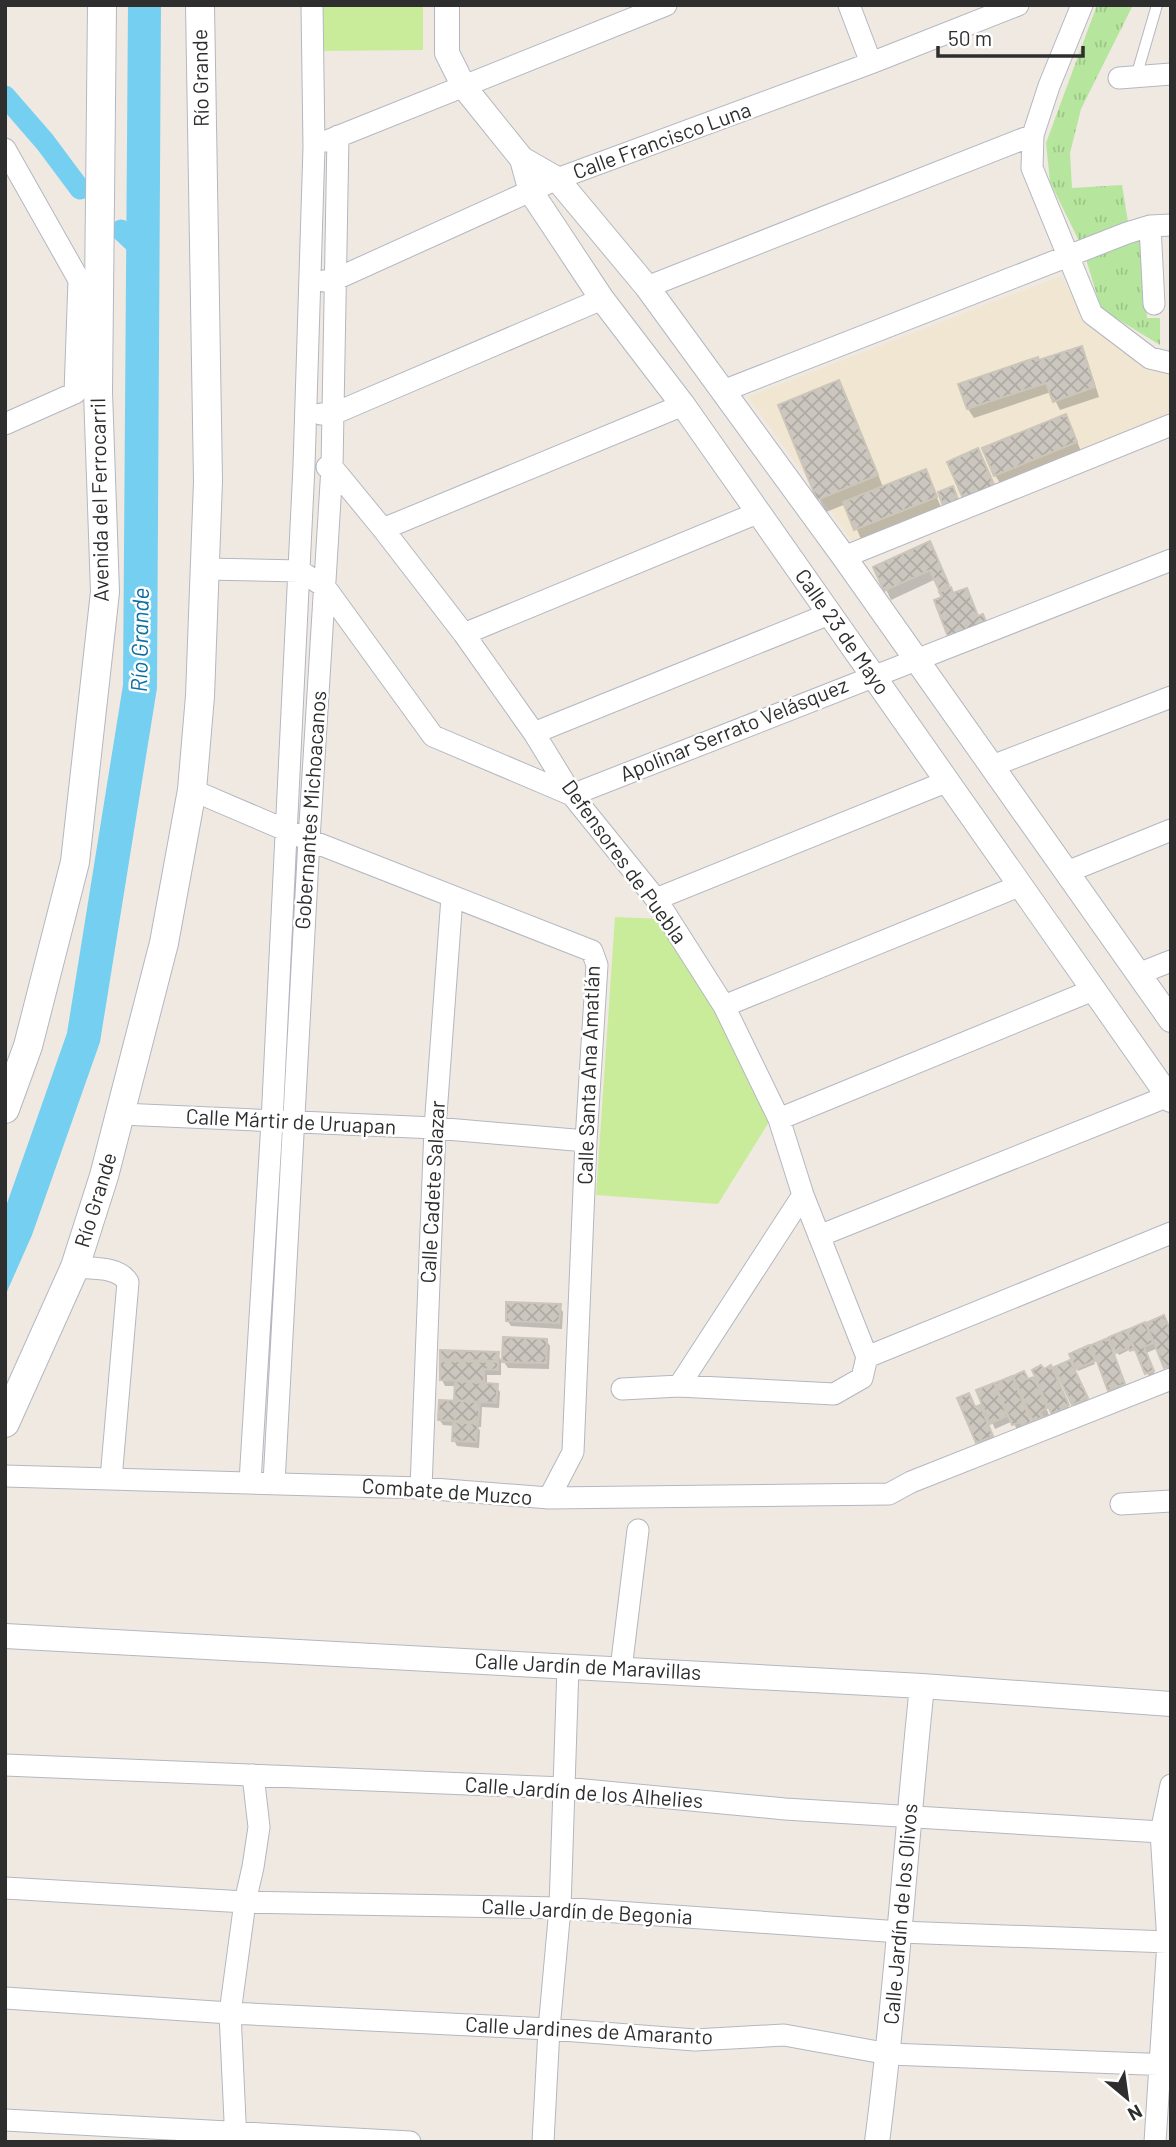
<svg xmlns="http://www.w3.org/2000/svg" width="1176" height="2147" viewBox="0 0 1176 2147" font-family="Barlow,sans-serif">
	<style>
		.education { fill: #f0e6d1 }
		.park { fill: url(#park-tufts) }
		.pitch { fill: #c9ec9a }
		.water { fill: #75cff0 }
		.shadow { fill: #0003 }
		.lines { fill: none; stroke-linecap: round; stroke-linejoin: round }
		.canal { stroke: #75cff0; stroke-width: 21 }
		.building { fill: url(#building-cross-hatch); stroke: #cbc5ba; stroke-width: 2 }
		.service-casing { stroke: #b4b7c1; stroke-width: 12 }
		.minor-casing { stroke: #b4b7c1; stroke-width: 23 }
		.tertiary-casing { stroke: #b4b7c1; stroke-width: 26 }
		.secondary-casing { stroke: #b4b7c1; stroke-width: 30 }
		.service { stroke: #fff; stroke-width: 10 }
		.minor { stroke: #fff; stroke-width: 21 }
		.tertiary { stroke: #fff; stroke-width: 24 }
		.secondary { stroke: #fff; stroke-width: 28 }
		.labels { text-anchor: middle; stroke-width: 5; stroke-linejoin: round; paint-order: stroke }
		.street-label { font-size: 21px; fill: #2e2e2e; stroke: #fff }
		.water-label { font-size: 23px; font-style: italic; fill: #0d6fa3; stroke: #fff }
	</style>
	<defs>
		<pattern id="park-tufts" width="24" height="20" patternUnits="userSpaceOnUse" patternTransform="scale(1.75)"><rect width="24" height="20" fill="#b6e59e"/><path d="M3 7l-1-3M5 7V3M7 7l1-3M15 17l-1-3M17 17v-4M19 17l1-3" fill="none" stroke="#9dc588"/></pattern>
		<pattern id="building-cross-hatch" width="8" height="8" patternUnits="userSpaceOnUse" patternTransform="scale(1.75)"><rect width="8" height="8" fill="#cbc7bf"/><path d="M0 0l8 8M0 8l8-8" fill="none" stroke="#afaba4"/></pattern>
	</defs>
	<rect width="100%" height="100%" fill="#efe9e1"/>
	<!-- education -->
	<path class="education" d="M 1061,276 L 1086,321 L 1171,373 L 1171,416 L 853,542 L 748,397 Z"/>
	<!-- park -->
	<path class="park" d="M 1097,5 L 1133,5 L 1081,109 L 1070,153 L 1072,188 L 1122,185 L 1129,228 L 1081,245 L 1050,182 L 1046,143 Z
		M 1142,238 L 1147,318 L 1160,318 L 1160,345 L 1101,309 L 1086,259 Z"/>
	<!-- pitch -->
	<path class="pitch" d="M 321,5 L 423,5 L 423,50 L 321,51 Z
		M 615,917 L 663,919 L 719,1009 L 769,1122 L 718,1204 L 596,1195 Z"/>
	<!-- water -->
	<path class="water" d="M 128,5 L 161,5 L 157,688 L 100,1042 L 32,1235 L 5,1296 L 5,1209 L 67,1033 L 123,685 Z"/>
	<!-- shadow -->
	<path class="shadow" d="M 1081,348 L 1086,357 L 1099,397 L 1060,410 L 1051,392 L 974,418 L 968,409 L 1038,362 Z
		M 838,382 L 846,395 L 883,487 L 925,471 L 941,507 L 861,539 L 846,504 L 826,512 L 819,499 Z
		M 1070,425 L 1081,451 L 1001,485 L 995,475 Z
		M 935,553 L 953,595 L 966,590 L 978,617 L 944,598 L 936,579 L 891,600 L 876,568 Z
		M 559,1306 L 563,1312 L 562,1329 L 511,1326 L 507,1320 Z
		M 1163,1318 L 1171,1333 L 1171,1372 L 1166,1367 L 1158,1348 L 1146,1353 L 1156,1377 L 1150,1379 L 1129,1331 Z
		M 1125,1332 L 1134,1352 L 1131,1349 L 1119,1355 L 1111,1338 Z
		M 546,1340 L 550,1346 L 549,1369 L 508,1368 L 504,1362 Z
		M 1111,1346 L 1127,1390 L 1113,1396 L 1110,1390 Z
		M 1088,1348 L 1095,1364 L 1078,1371 L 1071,1355 Z
		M 497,1354 L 501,1360 L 501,1375 L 487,1375 L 487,1384 L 496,1386 L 500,1392 L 499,1408 L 482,1407 L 481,1427 L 478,1427 L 480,1431 L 479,1448 L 457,1446 L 454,1440 L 455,1426 L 443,1425 L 439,1419 L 455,1403 L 457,1386 L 445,1386 L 442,1380 L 444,1363 L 442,1359 Z
		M 1069,1362 L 1090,1404 L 1077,1410 L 1059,1376 L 1056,1378 L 1071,1412 L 1056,1420 L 1035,1370 L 1052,1370 Z
		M 1023,1373 L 1027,1381 L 1036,1385 L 1049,1415 L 1042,1418 L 1045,1423 L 1038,1426 L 1022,1395 L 1019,1396 L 1033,1428 L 1017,1430 L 1013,1421 L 995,1429 L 978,1391 Z
		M 960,1399 L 983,1413 L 995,1442 L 981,1448 Z"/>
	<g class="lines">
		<!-- canal -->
		<path class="canal" d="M 5,96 L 45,142 L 80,189
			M 121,230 L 139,247"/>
	</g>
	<!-- building -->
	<path class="building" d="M 1082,346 L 1095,387 L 1053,402 L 1046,383 L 967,409 L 958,384 L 1038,357 L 1039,360 Z
		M 839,380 L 878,475 L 817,500 L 778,405 Z
		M 1066,414 L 1077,442 L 994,476 L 982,448 Z
		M 978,448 L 996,489 L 965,503 L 947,462 Z
		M 926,469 L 937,497 L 854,530 L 843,502 Z
		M 953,486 L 960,505 L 945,511 L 938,492 Z
		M 930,541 L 949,585 L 939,590 L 930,570 L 884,591 L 873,567 Z
		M 951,587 L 953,593 L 967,588 L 978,616 L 983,614 L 988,627 L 950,642 L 934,600 L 942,597 L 939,592 Z
		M 506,1302 L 561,1304 L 559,1323 L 506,1321 Z
		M 1164,1315 L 1171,1332 L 1171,1365 L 1164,1368 L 1146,1323 Z
		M 1145,1322 L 1153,1343 L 1144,1347 L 1154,1371 L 1145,1374 L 1127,1330 Z
		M 1126,1330 L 1134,1349 L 1130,1351 L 1128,1348 L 1116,1353 L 1109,1337 Z
		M 503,1337 L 547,1339 L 546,1363 L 502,1362 Z
		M 1108,1338 L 1125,1384 L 1108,1391 L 1091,1345 Z
		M 1089,1345 L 1095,1361 L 1076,1369 L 1069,1354 Z
		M 440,1350 L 499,1352 L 498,1361 L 440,1359 Z
		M 1070,1360 L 1088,1398 L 1072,1405 L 1054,1367 Z
		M 440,1361 L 498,1362 L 498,1370 L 484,1369 L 484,1381 L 440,1380 Z
		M 1041,1365 L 1044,1369 L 1051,1365 L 1069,1405 L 1052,1415 L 1032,1370 Z
		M 1024,1371 L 1028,1379 L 1034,1377 L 1047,1408 L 1040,1412 L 1043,1417 L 1033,1421 L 1013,1376 Z
		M 1012,1376 L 1031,1422 L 1022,1426 L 1021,1422 L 1012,1425 L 995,1383 Z
		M 455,1381 L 498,1384 L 496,1403 L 454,1400 Z
		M 994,1383 L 1007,1416 L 990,1424 L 976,1390 Z
		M 969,1393 L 975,1407 L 980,1405 L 993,1436 L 976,1443 L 957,1398 Z
		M 439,1400 L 480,1402 L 478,1422 L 438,1420 Z
		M 453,1422 L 478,1424 L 476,1442 L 452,1441 Z"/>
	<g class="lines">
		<defs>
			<path id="service" d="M 1136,77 L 1157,5"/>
			<path id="minor" d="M 849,5 L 871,63
				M 1082,5 L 1049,86 L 1033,135 L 1032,168 L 1092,314 L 1150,358 L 1171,363
				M 1119,78 L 1171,74
				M 327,141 L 666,5
				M 5,149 L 79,280 L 75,393 L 5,424
				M 1150,226 L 1154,304
				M 324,281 L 334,280 L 557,179 L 871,63 L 1018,5
				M 647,287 L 1033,135
				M 723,391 L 1127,233 L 1150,226 L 1171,225
				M 321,414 L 333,414 L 602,299
				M 327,467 L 332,467 L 383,529 L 464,634 L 534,733 L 572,795 L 656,899 L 724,1006 L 779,1119 L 803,1195 L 867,1357 L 862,1378 L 834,1394 L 679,1386 L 622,1389
				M 383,529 L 683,405
				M 844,557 L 1171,425
				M 205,569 L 300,571 L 325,587 L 433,736 L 572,795
				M 464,634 L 757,513
				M 534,733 L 829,614
				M 992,766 L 1171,697
				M 192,790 L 309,840 L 592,951 L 597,965 L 586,1141 L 573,1452 L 549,1498
				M 572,795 L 1171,560
				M 1067,872 L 1171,830
				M 656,899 L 948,781
				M 1138,974 L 1171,961
				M 724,1006 L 1019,886
				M 121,1114 L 435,1128 L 586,1141
				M 779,1119 L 1093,990
				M 819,1236 L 1171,1095
				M 75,1267 C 92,1269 118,1266 128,1282 L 111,1479
				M 867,1357 L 1171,1233
				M 679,1386 L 803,1195
				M 5,1476 L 421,1488 L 549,1498 L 889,1494 L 911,1482 L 1171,1379
				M 250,1482 L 272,1122 L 304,466 L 314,147 L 312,5
				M 274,1483 L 309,840 L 332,467 L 338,136
				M 421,1488 L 435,1128 L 452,897
				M 1121,1504 L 1171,1501
				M 621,1669 L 638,1530
				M 5,1765 L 564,1788 L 785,1809 L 1161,1832
				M 5,1888 L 245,1902 L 560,1908 L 900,1932 L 1168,1942
				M 5,1998 L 230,2013 L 549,2029 L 695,2040 L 784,2035 L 889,2054 L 1171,2065
				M 5,2120 L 410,2142
				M 236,2142 L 230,2013 L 245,1902 L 253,1867 L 259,1827 L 253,1775
				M 543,2142 L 549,2029 L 560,1908 L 568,1666
				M 1155,2142 L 1168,1942 L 1161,1832 L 1171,1785"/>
			<path id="tertiary" d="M 447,5 L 447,53 L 464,87 L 522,159 L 557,179 L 647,287 L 844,557 L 1171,1020
				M 522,159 L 531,192 L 555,228 L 602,299 L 683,405 L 1171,1100
				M 5,1636 L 922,1686 L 1171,1704
				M 877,2142 C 897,1990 906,1838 922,1686"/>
			<path id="secondary" d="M 5,1109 L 28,1046 L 75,862 L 105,592 L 98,392 L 102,5
				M 5,1423 L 75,1267 L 104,1176 L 164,943 L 192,790 L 200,696 L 208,481 L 200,5"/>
		</defs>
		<!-- service casing -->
		<use href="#service" class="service-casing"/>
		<!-- minor casing -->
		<use href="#minor" class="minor-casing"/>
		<!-- tertiary casing -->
		<use href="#tertiary" class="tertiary-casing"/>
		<!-- secondary casing -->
		<use href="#secondary" class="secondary-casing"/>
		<!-- service -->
		<use href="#service" class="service"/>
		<!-- minor -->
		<use href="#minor" class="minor"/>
		<!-- tertiary -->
		<use href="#tertiary" class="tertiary"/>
		<!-- secondary -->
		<use href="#secondary" class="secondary"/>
	</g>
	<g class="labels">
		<!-- street labels -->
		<g class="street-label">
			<text transform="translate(201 78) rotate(-91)" y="7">Río Grande</text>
			<text transform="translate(662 141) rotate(-20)" y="7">Calle Francisco Luna</text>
			<text transform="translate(100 500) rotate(-91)" y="7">Avenida del Ferrocarril</text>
			<text transform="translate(842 632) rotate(55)" y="7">Calle 23 de Mayo</text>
			<text transform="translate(734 730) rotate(-22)" y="7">Apolinar Serrato Velásquez</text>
			<text transform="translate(311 810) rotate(-86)" y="7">Gobernantes Michoacanos</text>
			<text transform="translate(624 862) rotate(54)" y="7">Defensores de Puebla</text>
			<text transform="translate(589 1075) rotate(-88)" y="7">Calle Santa Ana Amatlán</text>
			<text transform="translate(291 1122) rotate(3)" y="7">Calle Mártir de Uruapan</text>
			<text transform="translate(433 1192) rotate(-87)" y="7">Calle Cadete Salazar</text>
			<text transform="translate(96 1200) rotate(-73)" y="7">Río Grande</text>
			<text transform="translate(447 1492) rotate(4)" y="7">Combate de Muzco</text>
			<text transform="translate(588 1667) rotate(3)" y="7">Calle Jardín de Maravillas</text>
			<text transform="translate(584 1793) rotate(4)" y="7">Calle Jardín de los Alhelies</text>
			<text transform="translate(587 1912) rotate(3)" y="7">Calle Jardín de Begonia</text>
			<text transform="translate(901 1914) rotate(-85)" y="7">Calle Jardín de los Olivos</text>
			<text transform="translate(589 2031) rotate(3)" y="7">Calle Jardines de Amaranto</text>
		</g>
		<!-- water labels -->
		<g class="water-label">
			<text transform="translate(140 640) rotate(-89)" y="8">Río Grande</text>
		</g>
	</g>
	<!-- border -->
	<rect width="1176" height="2147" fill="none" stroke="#2e2e2e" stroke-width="14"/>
	<!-- north arrow -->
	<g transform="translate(1127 2098) rotate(151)" stroke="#ffffff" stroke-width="5" paint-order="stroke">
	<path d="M0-5L12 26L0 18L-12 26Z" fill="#2e2e2e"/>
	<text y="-10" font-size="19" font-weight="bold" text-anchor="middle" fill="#2e2e2e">N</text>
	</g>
	<!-- scale -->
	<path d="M938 46v10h145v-10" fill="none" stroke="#2e2e2e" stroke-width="3.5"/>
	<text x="948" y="46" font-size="21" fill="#2e2e2e" stroke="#ffffff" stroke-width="5" paint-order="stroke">50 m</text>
</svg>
